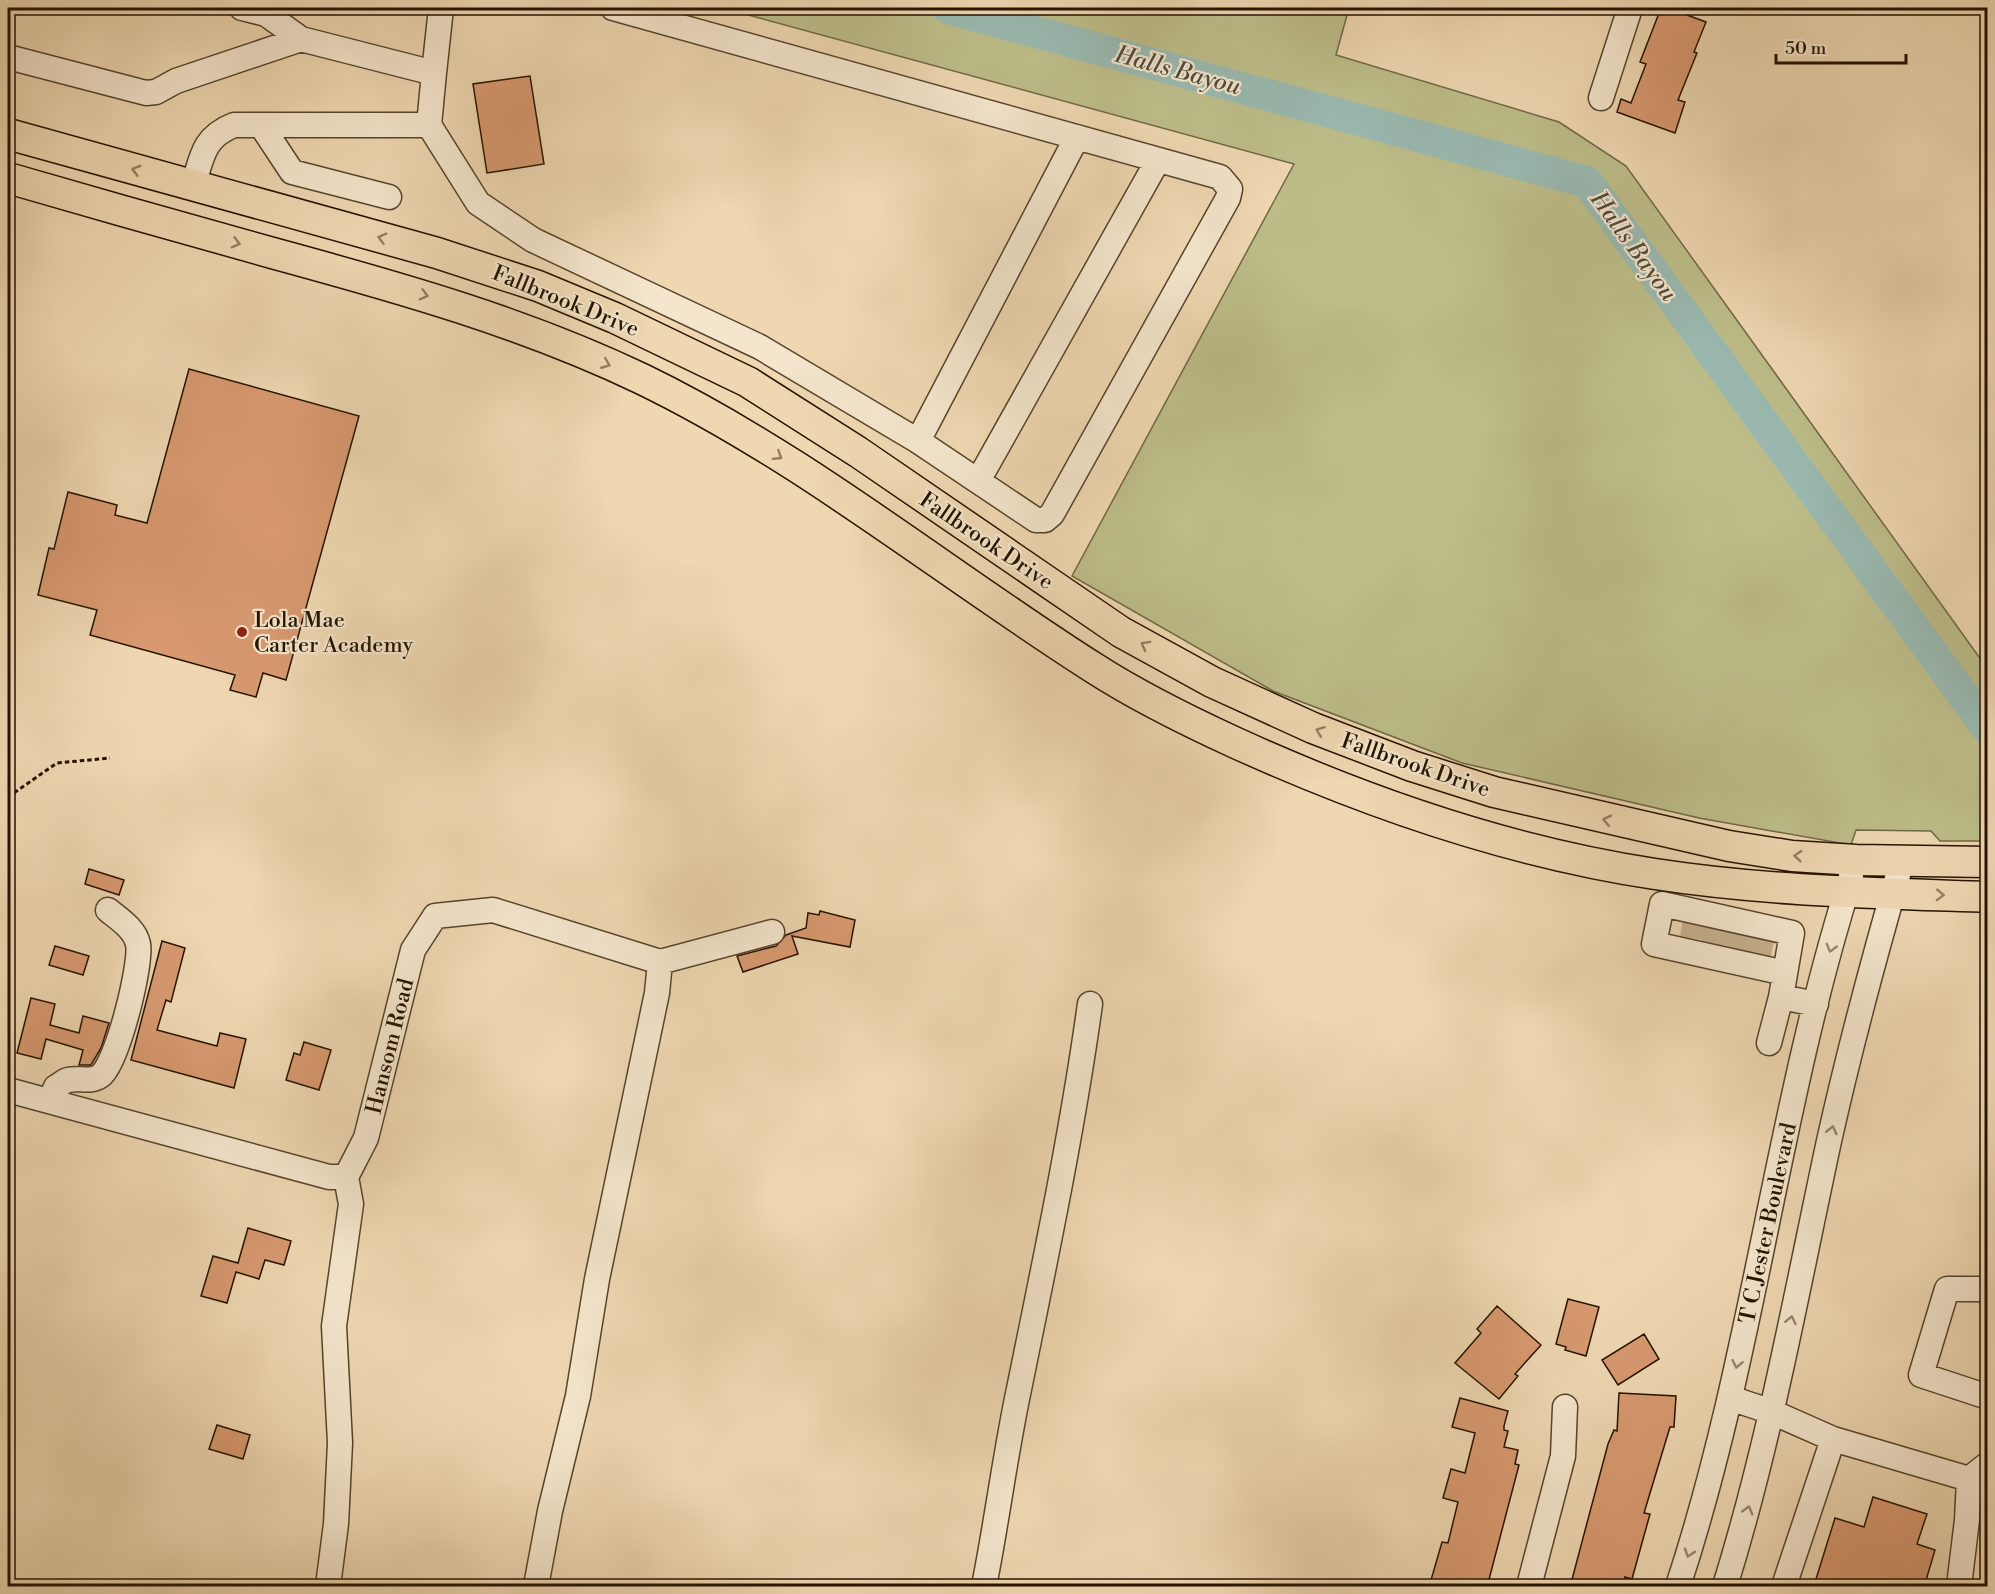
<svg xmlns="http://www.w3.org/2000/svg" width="1995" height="1594" viewBox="0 0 1995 1594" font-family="'Libre Bodoni',serif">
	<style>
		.green { fill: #bcbd89; stroke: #706844; stroke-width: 1.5 }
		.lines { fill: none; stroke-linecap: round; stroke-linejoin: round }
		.river { stroke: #9ab9b0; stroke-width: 32 }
		.building { fill: #d89970; stroke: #251300; stroke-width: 1.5 }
		.minor-tunnel { stroke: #c6b08e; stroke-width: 24; stroke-dasharray: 24 12; stroke-linecap: butt }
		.minor-casing { stroke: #57442c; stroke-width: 27 }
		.major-casing { stroke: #251300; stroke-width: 33 }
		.path { stroke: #251300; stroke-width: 3; stroke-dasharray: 4.5 3; stroke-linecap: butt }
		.minor { stroke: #f4e5cc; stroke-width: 24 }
		.major { stroke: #eed7b1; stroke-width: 30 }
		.oneway { stroke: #947f61 }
		.oneway2 { stroke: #978670 }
		.poi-dot { fill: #8f2418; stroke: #f4e5cc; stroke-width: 2 }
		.labels { text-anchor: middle; stroke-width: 4.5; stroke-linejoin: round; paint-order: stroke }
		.street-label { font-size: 22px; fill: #251300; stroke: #f4e5cc }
		.poi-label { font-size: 22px; fill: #251300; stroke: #f4e5cc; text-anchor: start }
		.water-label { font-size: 24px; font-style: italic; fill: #4e4d3e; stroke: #f4e5cc }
	</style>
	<rect width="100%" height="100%" fill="#eed7b1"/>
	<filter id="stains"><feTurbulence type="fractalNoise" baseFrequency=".00333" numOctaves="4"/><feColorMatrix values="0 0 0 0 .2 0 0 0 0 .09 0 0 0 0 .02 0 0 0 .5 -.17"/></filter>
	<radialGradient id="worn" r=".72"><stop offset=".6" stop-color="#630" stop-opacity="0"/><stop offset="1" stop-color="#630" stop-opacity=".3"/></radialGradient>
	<!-- green -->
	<path class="green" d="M 723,8 L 1349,8 L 1336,55 L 1559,122 L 1626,166 L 1987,668 L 1987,841 L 1940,841 L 1931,831 L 1856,830 L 1851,845 L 1699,818 L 1462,763 L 1273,691 L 1072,576 L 1294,164 Z"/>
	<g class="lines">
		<!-- river -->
		<path class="river" d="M 948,8 L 1587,182 L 1988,729"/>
	</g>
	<!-- building -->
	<path class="building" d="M 1661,8 L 1668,8 L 1706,22 L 1694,52 L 1697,53 L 1678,100 L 1685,102 L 1675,133 L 1617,112 L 1621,99 L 1631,103 L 1646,64 L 1640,62 Z
		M 530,76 L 544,164 L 487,173 L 473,84 Z
		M 189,369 L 359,416 L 286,680 L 263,673 L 256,697 L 230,690 L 235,675 L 90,635 L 97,610 L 38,595 L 49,548 L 54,549 L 68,492 L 117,505 L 115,515 L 147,523 Z
		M 89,869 L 124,880 L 119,895 L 85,884 Z
		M 820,911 L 855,920 L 850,947 L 792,936 L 798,954 L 743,972 L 737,956 L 776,946 L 786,935 L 806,928 L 808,913 L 819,915 Z
		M 162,941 L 185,948 L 171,1002 L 166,1000 L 157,1030 L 217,1046 L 220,1033 L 246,1039 L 234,1088 L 131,1060 Z
		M 55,946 L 89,956 L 83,975 L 49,965 Z
		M 31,998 L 55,1004 L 50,1025 L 79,1033 L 83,1016 L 109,1023 L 101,1048 L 91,1065 L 79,1065 L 83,1050 L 46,1039 L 41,1059 L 17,1053 Z
		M 304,1042 L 331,1050 L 319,1090 L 286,1080 L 294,1053 L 300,1055 Z
		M 248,1228 L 291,1241 L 284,1265 L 265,1260 L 259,1279 L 236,1272 L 227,1303 L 201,1296 L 213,1256 L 238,1263 Z
		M 1568,1299 L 1599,1307 L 1586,1356 L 1565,1350 L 1566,1347 L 1556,1344 Z
		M 1497,1306 L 1541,1345 L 1515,1374 L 1518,1376 L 1499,1399 L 1455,1363 L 1481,1333 L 1477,1329 Z
		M 1644,1334 L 1659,1359 L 1618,1385 L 1602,1360 Z
		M 1619,1393 L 1676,1396 L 1674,1427 L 1670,1427 L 1644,1513 L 1650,1514 L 1632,1579 L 1625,1577 L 1623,1587 L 1570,1587 L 1608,1444 L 1614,1430 L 1617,1431 Z
		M 1460,1398 L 1508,1411 L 1504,1426 L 1504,1430 L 1508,1431 L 1504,1447 L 1518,1450 L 1515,1464 L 1519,1465 L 1487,1587 L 1429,1587 L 1442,1542 L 1448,1543 L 1458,1502 L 1443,1498 L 1451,1469 L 1465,1473 L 1475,1433 L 1452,1427 Z
		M 217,1425 L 250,1435 L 243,1459 L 209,1449 Z
		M 1873,1497 L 1927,1514 L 1917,1544 L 1935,1550 L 1924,1587 L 1834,1587 L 1816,1579 L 1835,1518 L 1864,1527 Z"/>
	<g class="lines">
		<!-- minor-tunnel -->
		<path class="minor-tunnel" d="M 1692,938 L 1695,919
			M 1713,945 L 1718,926
			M 1737,952 L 1740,933
			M 1758,959 L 1762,940"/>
		<defs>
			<path id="minor" d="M 242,8 L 266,14 L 301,39
				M 8,57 L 146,93 L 156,92 L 176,81 L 301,39 L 434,73 L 429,125 L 478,203 L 533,240 L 760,347 L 918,441 L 1036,520 L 1045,520 L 1052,514 L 1228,198 L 1230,189 L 1220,177 L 613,8
				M 434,73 L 441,8
				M 1601,98 L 1630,8
				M 261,125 L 292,172 L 389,197
				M 193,186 C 202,157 203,137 234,125 L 429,125
				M 918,441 L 1077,137
				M 978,481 L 1158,160
				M 1781,997 L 1792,933 L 1662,904 L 1654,944 L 1785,973
				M 1769,1043 L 1781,997 L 1816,1004
				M 8,1090 L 329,1177 L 346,1177 L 366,1138 L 413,950 L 435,916 L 493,910 L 660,962 L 772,932
				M 50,1101 L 56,1087 C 60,1085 64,1081 68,1080 C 79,1077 90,1083 100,1076 C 117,1065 142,964 138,944 C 135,929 119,919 108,910
				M 1988,1289 L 1947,1289 L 1921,1375 L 1988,1397
				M 1730,1398 L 1772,1412 L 1833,1439 L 1969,1479 L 1988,1464
				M 328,1586 L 336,1524 L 340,1443 L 334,1326 L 351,1204 L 346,1177
				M 536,1586 L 550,1511 L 578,1396 L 597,1279 L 657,993 L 660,962
				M 984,1586 C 997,1521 1005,1455 1019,1389 C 1045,1261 1072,1134 1090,1004
				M 1529,1586 L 1563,1456 L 1565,1407
				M 1678,1586 C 1754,1355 1777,1109 1851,877
				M 1725,1586 C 1770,1441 1797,1290 1829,1141 C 1850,1047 1875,954 1902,861
				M 1784,1586 L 1833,1439
				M 1959,1586 L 1967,1520 L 1969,1479"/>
			<path id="major" d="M 8,134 L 437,253 L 538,286 L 615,318 L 748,382 L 858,452 L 1121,632 L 1212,682 L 1313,728 L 1412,766 L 1494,792 L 1729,846 L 1792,856 L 1856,860 L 1988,862
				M 8,178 C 97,204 187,229 276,254 C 401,288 525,323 642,379 C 803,457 943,572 1094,668 C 1139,697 1188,721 1236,743 C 1370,804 1510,852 1655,874 C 1765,891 1877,893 1988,897"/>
		</defs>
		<!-- minor casing -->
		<use href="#minor" class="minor-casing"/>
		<!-- major casing -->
		<use href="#major" class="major-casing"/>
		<!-- path -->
		<path class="path" d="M 8,797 L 57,763 L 110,758"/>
		<!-- minor -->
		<use href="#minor" class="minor"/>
		<!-- major -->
		<use href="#major" class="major"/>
	</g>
	<!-- one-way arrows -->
	<defs><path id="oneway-chevron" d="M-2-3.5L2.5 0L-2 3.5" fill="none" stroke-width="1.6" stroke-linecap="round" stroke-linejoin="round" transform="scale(1.5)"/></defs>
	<g class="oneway">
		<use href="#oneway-chevron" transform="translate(136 170) rotate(-164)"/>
		<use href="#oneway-chevron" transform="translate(382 238) rotate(-165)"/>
		<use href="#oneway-chevron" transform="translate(236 243) rotate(15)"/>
		<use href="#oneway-chevron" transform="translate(424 295) rotate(15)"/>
		<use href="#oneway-chevron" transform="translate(606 364) rotate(22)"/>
		<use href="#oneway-chevron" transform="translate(778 456) rotate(32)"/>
		<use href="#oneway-chevron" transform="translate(1145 645) rotate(-151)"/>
		<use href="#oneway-chevron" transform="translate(1320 731) rotate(-159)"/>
		<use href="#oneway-chevron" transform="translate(1607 820) rotate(-167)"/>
		<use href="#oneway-chevron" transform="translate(1798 856) rotate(-175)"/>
		<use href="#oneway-chevron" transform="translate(1940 895) rotate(2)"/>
	</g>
	<g class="oneway2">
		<use href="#oneway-chevron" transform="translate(1831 948) rotate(105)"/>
		<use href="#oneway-chevron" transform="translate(1832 1130) rotate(-77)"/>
		<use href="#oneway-chevron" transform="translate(1791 1320) rotate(-78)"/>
		<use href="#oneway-chevron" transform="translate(1737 1364) rotate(102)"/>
		<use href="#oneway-chevron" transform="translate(1748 1510) rotate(-74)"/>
		<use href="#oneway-chevron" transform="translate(1689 1553) rotate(108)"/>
	</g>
	<!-- markers -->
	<circle class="poi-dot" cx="242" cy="632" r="6"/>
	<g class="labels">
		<!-- street labels -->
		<g class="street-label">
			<text transform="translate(566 300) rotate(22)" y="8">Fallbrook Drive</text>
			<text transform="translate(987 540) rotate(34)" y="8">Fallbrook Drive</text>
			<text transform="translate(1416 764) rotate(19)" y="8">Fallbrook Drive</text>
			<text transform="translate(389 1046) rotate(-76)" y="8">Hansom Road</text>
			<text transform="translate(1767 1223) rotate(-78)" y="8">T C Jester Boulevard</text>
		</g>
		<!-- poi labels -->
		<g class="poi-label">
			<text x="254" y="627">Lola Mae<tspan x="254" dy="25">Carter Academy</tspan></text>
		</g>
		<!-- water labels -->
		<g class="water-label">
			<text transform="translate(1178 70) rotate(15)" y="8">Halls Bayou</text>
			<text transform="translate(1634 246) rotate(54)" y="8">Halls Bayou</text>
		</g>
	</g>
	<!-- margin -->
	<rect width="1995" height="1594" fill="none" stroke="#eed7b1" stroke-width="30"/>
	<rect x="9" y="9" width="1977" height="1576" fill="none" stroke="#251300" stroke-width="3"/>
	<rect x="15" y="15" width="1965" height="1564" fill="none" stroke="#251300" stroke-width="1.5"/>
	<!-- scale -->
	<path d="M1776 54v9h130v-9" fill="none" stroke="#251300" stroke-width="3"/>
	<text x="1785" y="54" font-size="18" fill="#251300" stroke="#f4e5cc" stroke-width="4.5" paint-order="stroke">50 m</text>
	<rect width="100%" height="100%" filter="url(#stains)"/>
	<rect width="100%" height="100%" fill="url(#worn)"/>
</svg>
